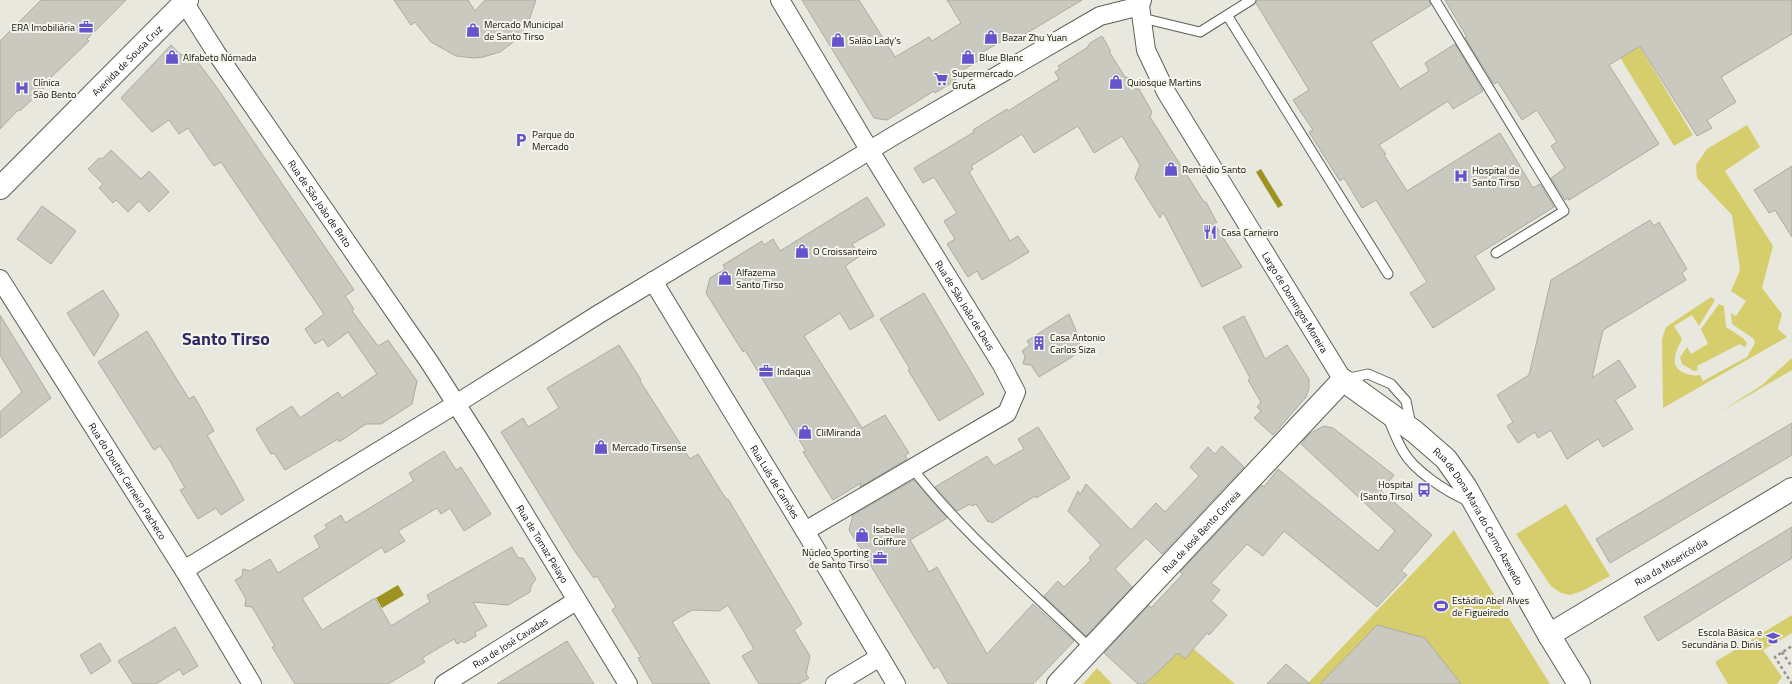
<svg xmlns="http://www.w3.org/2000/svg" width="1792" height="684" viewBox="0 0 1792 684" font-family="'Titillium Web',sans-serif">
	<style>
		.green { fill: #d6ce6c }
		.water { fill: #9d931e }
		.building { fill: #cac9c0; stroke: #ababa1 }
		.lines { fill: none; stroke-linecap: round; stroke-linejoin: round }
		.lane-casing { stroke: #5f5f56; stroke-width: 11 }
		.street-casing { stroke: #5f5f56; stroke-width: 20 }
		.secondary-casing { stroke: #5f5f56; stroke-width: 24 }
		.path { stroke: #92918a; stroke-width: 2.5; stroke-dasharray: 3 3; stroke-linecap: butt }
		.lane { stroke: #fff; stroke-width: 9 }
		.street { stroke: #fff; stroke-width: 18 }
		.secondary { stroke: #fff; stroke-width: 22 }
		.labels { text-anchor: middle; stroke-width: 4; stroke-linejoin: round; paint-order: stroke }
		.poi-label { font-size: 10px; fill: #100f0c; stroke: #f6f5eb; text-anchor: start }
		.street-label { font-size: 10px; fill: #100f0c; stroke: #f6f5eb }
		.town-label { font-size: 18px; font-weight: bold; fill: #2f2964; stroke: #f6f5eb }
	</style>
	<rect width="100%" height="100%" fill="#e8e8de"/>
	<!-- green -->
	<path class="green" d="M 1585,0 L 1612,0 L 1693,135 L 1674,146 Z
		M 1747,125 L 1760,147 L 1725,171 L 1773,246 L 1762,288 L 1782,314 L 1778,329 L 1787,337 L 1663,408 L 1662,339 L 1666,327 L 1711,297 L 1715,300 L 1699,326 L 1692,315 L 1674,326 L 1682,339 C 1676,352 1667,368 1687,374 C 1692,375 1695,376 1700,375 L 1703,381 L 1747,357 L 1755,343 L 1754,339 L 1732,324 L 1731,313 L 1736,316 L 1746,301 L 1731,291 L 1740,270 L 1732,215 L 1697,178 L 1696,165 L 1707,149 Z
		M 1719,304 L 1724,306 L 1726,327 L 1743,338 L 1747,343 L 1746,346 L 1744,347 L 1740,344 L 1697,366 L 1698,370 L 1694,371 L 1682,364 L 1680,357 L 1687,347 L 1691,354 L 1708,344 L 1701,329 Z
		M 1792,358 L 1792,370 L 1720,412 L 1762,385 Z
		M 1566,504 L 1610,576 L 1582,591 L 1570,595 L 1561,593 L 1551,586 L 1516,534 Z
		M 1454,530 L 1550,684 L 1307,684 Z
		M 1149,611 L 1235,684 L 1145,684 L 1160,669 Z
		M 1792,615 L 1792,633 L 1763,650 L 1782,677 L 1777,684 L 1728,684 L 1715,662 Z
		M 1097,668 L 1112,684 L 1083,684 Z"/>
	<!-- water -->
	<path class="water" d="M 1261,169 L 1283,205 L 1278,208 L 1256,172 Z
		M 398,585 L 404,595 L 382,608 L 376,598 Z"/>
	<!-- building -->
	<path class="building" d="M 41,0 L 126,0 L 87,39 L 89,41 L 42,86 L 44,88 L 21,110 L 17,111 L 0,129 L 0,41 Z
		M 394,0 L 468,0 L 475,11 L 485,0 L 536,0 L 527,26 L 516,40 L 500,52 L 483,57 L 474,58 L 456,56 L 431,42 L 415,22 L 411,25 Z
		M 802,0 L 859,0 L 895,57 L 929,37 L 932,41 L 961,23 L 947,0 L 1082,0 L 1017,39 L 1014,34 L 981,53 L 983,58 L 953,76 L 956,80 L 935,93 L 934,91 L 887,120 L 874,118 Z
		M 1257,0 L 1429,0 L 1431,5 L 1371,42 L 1400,89 L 1429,71 L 1425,63 L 1455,44 L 1483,91 L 1453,109 L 1448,101 L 1379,145 L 1386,154 L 1384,155 L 1407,191 L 1500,133 L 1533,188 L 1540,184 L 1554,207 L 1475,256 L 1495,289 L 1433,328 L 1410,293 L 1427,282 L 1376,200 L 1362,208 L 1344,178 L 1340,181 L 1309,132 L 1313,130 L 1293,100 L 1309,90 L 1256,3 Z
		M 1445,0 L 1792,0 L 1792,34 L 1721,77 L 1736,102 L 1707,120 L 1712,128 L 1697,136 L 1640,46 L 1609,65 L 1659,144 L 1569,200 L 1568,198 L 1565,200 L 1551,178 L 1565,168 L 1551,146 L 1557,142 L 1537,110 L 1522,120 L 1498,82 L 1494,84 L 1465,38 L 1467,37 Z
		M 1102,36 L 1110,50 L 1110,53 L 1125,77 L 1129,78 L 1136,89 L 1139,89 L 1152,112 L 1150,117 L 1204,202 L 1206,202 L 1217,223 L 1215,225 L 1242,267 L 1202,287 L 1163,212 L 1160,218 L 1135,178 L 1140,165 L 1122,136 L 1094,153 L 1078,126 L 1034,153 L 1022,134 L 971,166 L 973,169 L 969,172 L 1010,241 L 1018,236 L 1029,252 L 982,280 L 977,271 L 968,277 L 947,244 L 955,239 L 944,221 L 957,213 L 934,177 L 923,183 L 914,168 L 974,132 L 973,130 L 1007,109 L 1008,111 L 1059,79 L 1055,72 L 1060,69 L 1058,66 L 1088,47 L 1090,43 Z
		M 171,45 L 181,55 L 184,54 L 189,60 L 194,57 L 218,89 L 354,290 L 345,296 L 354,309 L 352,311 L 378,346 L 388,340 L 417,381 L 412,404 L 381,424 L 366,424 L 339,442 L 338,439 L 285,470 L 274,453 L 271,454 L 256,429 L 292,406 L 300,418 L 338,392 L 342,398 L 377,374 L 348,332 L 328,347 L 323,339 L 315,344 L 305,329 L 324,314 L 221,162 L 214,166 L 188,128 L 179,134 L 169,120 L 152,132 L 121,98 Z
		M 111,150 L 141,179 L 149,171 L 169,192 L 149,212 L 139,201 L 128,212 L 116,200 L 113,203 L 99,188 L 103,184 L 88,169 L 99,158 L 102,159 Z
		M 1792,166 L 1792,237 L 1775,210 L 1769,213 L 1754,190 Z
		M 867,197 L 885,225 L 852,244 L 860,256 L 845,266 L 874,316 L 850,330 L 840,313 L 804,336 L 862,428 L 885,415 L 909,453 L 905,455 L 907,459 L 860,487 L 861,483 L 833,500 L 803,452 L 806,451 L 754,365 L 745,350 L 743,352 L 706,293 L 710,278 L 725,269 L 723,265 L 762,241 L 764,245 L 773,239 L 780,251 Z
		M 42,206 L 76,231 L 51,264 L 17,239 Z
		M 1650,220 L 1654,226 L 1659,222 L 1687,269 L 1682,273 L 1686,280 L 1603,330 L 1592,378 L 1619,360 L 1636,387 L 1615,400 L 1633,429 L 1603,447 L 1598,439 L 1567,459 L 1551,430 L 1538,438 L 1535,432 L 1518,443 L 1507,426 L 1513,422 L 1497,395 L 1529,375 L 1551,280 Z
		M 103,290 L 119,315 L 94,356 L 67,313 Z
		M 924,293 L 984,394 L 939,421 L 908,370 L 910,369 L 880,319 Z
		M 1069,314 L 1080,340 L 1078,350 L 1072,357 L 1039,377 L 1031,365 L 1023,364 L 1025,356 L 1022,351 L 1030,345 L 1027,341 Z
		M 0,315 L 51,398 L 0,438 L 0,412 L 22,392 L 0,355 Z
		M 1244,316 L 1265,359 L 1287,345 L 1309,379 L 1309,388 L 1306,397 L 1273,435 L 1254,418 L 1261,411 L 1257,407 L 1261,402 L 1248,380 L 1250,378 L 1223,327 Z
		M 147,331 L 189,399 L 194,396 L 214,431 L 207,435 L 244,500 L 221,515 L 216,508 L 198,519 L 180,490 L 185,488 L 170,461 L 160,446 L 154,450 L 98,362 Z
		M 619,345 L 641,380 L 640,381 L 690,459 L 698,454 L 726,499 L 728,499 L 802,624 L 794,630 L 810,656 L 806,674 L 809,678 L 799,684 L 759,684 L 742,656 L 754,649 L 728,605 L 719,611 L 692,610 L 672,622 L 710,684 L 653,684 L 638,658 L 641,657 L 612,610 L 616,607 L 597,576 L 594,578 L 574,550 L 501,432 L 523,418 L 528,427 L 559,408 L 547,388 Z
		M 1792,423 L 1792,455 L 1610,563 L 1596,539 Z
		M 1324,426 L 1333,428 L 1394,475 L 1381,491 L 1432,535 L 1401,571 L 1407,575 L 1377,607 L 1284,531 L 1263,556 L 1247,544 L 1211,583 L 1220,590 L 1211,601 L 1227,615 L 1209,635 L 1207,633 L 1185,659 L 1178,653 L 1145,684 L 1138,684 L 1104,653 L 1149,605 L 1151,608 L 1183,574 L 1180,572 L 1262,485 L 1264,487 L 1278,469 L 1378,551 L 1395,531 L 1301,444 L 1309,434 Z
		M 1038,427 L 1070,478 L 1036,498 L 1035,496 L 992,523 L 990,521 L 988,522 L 976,504 L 972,506 L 970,504 L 957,511 L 935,487 L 987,456 L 994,466 L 1024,449 L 1018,439 Z
		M 1222,446 L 1244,467 L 1162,554 L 1146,538 L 1115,569 L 1132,587 L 1086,636 L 1044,596 L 1058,581 L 1064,587 L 1091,560 L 1089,558 L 1101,545 L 1068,511 L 1078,491 L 1080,495 L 1086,484 L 1131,530 L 1156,503 L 1165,512 L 1199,476 L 1190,467 L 1208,447 L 1215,454 Z
		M 444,451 L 456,470 L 461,467 L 491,514 L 464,531 L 450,508 L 441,514 L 437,508 L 398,531 L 405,541 L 385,553 L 382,547 L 302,598 L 322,630 L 375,598 L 391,626 L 430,602 L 427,595 L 512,547 L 518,558 L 523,558 L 536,579 L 531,586 L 530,592 L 508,605 L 473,602 L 487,626 L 475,632 L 476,636 L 464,643 L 462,641 L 457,644 L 454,639 L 422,658 L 425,662 L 388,684 L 295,684 L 272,647 L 275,646 L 252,607 L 245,606 L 246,599 L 235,580 L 242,576 L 243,569 L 250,571 L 270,559 L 278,573 L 320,547 L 314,536 L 327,528 L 325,525 L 341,515 L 345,523 L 414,481 L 409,473 Z
		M 914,480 L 947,518 L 910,540 L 929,572 L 937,567 L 987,654 L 1033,604 L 1074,641 L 1033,684 L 948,684 L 938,666 L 934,669 L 849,530 L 853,515 Z
		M 1792,527 L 1792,558 L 1658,641 L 1644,617 Z
		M 1377,625 L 1425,638 L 1461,684 L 1320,684 Z
		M 175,627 L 198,666 L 183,675 L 180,669 L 156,684 L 133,684 L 118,661 Z
		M 567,641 L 594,684 L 497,684 Z
		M 100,643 L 111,661 L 91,674 L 80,655 Z
		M 1286,664 L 1310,684 L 1267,684 Z"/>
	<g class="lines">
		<defs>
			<path id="lane" d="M 1435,0 L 1564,211 L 1496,253
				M 1227,15 L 1388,274
				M 1142,18 L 1200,32 L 1251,0
				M 1345,379 L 1368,374 L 1391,384 L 1406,401 L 1411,425
				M 1389,420 C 1393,430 1397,441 1403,451 C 1414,471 1447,492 1468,501
				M 913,469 C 964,535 1031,590 1091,649"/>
			<g id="street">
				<path id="s1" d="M 780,0 L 870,151 L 1002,365 L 1016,392 L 1007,413 L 805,531"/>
				<path id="s2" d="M 1142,0 L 1140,6 L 1146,50 L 1166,92 L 1343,380"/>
				<path id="s3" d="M 184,2 L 217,54 L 430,363 L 483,446 L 628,684"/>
				<path id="s4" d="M 0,279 L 184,570 L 252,684"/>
				<path id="s5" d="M 653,281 L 805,531 L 896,684"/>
				<path d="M 184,570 L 456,404 L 599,314 L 895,135 L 1100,16 L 1140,6"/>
				<path id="s6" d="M 444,684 L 576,601"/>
				<path d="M 835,684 L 880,657"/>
			</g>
			<g id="secondary">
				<path id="s7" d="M 0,188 L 187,0"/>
				<path id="s8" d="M 1549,635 L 1792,489"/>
				<path id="s9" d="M 1058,684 L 1343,380 L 1415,432 L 1446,459 L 1465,486 L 1549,635 L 1579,684"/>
			</g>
		</defs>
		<!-- lane casing -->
		<use href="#lane" class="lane-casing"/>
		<!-- street casing -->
		<use href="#street" class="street-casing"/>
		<!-- secondary casing -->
		<use href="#secondary" class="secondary-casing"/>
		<!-- path -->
		<path class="path" d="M 1782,652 L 1792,667
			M 1792,684 L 1775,657 L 1792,646"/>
		<!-- lane -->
		<use href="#lane" class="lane"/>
		<!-- street -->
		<use href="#street" class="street"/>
		<!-- secondary -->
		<use href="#secondary" class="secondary"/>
	</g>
	<!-- icons -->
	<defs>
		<symbol id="office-bare" viewBox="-9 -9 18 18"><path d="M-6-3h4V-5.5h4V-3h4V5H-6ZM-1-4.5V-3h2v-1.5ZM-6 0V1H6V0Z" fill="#6454cd" stroke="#f6f5eb" stroke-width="2.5" paint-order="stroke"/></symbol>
		<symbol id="shop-bare" viewBox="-9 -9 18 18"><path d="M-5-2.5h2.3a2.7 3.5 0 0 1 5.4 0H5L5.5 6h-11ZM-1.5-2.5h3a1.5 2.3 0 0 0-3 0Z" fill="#6454cd" stroke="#f6f5eb" stroke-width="2.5" paint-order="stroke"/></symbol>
		<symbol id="supermarket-bare" viewBox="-9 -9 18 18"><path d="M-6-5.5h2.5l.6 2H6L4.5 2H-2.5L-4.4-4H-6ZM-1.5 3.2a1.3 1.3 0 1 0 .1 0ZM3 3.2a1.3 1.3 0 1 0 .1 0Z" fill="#6454cd" stroke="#f6f5eb" stroke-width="2.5" paint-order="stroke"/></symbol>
		<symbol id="hospital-bare" viewBox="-9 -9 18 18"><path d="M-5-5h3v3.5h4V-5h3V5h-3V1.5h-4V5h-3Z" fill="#6454cd" stroke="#f6f5eb" stroke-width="2.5" paint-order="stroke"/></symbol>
		<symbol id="parking-bare" viewBox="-9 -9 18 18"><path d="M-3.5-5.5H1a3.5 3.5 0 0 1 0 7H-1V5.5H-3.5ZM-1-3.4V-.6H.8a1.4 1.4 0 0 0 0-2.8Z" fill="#6454cd" stroke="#f6f5eb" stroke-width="2.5" paint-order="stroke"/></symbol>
		<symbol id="restaurant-bare" viewBox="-9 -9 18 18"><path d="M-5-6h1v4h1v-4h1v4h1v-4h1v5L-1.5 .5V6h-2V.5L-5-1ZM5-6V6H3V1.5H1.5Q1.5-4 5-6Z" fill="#6454cd" stroke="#f6f5eb" stroke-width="2.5" paint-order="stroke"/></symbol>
		<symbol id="building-bare" viewBox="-9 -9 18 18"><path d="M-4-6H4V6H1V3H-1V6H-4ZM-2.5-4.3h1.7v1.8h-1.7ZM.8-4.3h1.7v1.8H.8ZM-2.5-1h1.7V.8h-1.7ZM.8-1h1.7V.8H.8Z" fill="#6454cd" stroke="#f6f5eb" stroke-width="2.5" paint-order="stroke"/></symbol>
		<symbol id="bus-bare" viewBox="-9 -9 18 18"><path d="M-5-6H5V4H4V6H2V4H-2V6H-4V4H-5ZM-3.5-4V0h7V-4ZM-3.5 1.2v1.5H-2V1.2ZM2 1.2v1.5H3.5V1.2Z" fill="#6454cd" stroke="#f6f5eb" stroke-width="2.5" paint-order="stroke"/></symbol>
		<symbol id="stadium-bare" viewBox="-9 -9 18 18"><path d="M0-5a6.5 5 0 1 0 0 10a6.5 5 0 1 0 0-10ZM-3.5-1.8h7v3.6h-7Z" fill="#6454cd" stroke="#f6f5eb" stroke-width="2.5" paint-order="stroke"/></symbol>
		<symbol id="school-bare" viewBox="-9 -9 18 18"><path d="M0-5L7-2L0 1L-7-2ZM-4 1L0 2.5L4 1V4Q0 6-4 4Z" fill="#6454cd" stroke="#f6f5eb" stroke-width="2.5" paint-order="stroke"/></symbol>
	</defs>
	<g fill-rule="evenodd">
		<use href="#office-bare" x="76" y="17" width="20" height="20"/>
		<use href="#shop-bare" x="463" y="20" width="20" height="20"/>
		<use href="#shop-bare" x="981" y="27" width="20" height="20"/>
		<use href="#shop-bare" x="828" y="30" width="20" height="20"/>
		<use href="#shop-bare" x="162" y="47" width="20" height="20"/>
		<use href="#shop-bare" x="958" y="47" width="20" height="20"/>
		<use href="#supermarket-bare" x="931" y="69" width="20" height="20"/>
		<use href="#shop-bare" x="1106" y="72" width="20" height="20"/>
		<use href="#hospital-bare" x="12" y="78" width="20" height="20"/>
		<use href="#parking-bare" x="511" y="130" width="20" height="20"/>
		<use href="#shop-bare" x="1161" y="159" width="20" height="20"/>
		<use href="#hospital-bare" x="1451" y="166" width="20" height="20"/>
		<use href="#restaurant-bare" x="1200" y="222" width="20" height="20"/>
		<use href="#shop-bare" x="792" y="241" width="20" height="20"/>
		<use href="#shop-bare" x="715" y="268" width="20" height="20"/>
		<use href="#building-bare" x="1029" y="333" width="20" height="20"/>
		<use href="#office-bare" x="756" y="361" width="20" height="20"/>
		<use href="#shop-bare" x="795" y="422" width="20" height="20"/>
		<use href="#shop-bare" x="591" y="437" width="20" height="20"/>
		<use href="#bus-bare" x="1414" y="480" width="20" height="20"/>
		<use href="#shop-bare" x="852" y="525" width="20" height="20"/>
		<use href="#office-bare" x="870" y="548" width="20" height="20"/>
		<use href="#stadium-bare" x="1431" y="596" width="20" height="20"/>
		<use href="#school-bare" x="1763" y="628" width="20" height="20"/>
	</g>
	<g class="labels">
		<!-- poi labels -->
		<g class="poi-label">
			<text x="484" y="28">Mercado Municipal<tspan x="484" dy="12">de Santo Tirso</tspan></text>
			<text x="75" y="31" text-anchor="end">ERA Imobiliária</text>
			<text x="1002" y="41">Bazar Zhu Yuan</text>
			<text x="849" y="44">Salão Lady's</text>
			<text x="183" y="61">Alfabeto Nómada</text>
			<text x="979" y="61">Blue Blanc</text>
			<text x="952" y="77">Supermercado<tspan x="952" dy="12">Gruta</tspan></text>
			<text x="33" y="86">Clínica<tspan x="33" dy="12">São Bento</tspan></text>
			<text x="1127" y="86">Quiosque Martins</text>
			<text x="532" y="138">Parque do<tspan x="532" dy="12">Mercado</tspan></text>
			<text x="1182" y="173">Remédio Santo</text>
			<text x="1472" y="174">Hospital de<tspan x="1472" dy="12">Santo Tirso</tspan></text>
			<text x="1221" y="236">Casa Carneiro</text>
			<text x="813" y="255">O Croissanteiro</text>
			<text x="736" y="276">Alfazema<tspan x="736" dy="12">Santo Tirso</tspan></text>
			<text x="1050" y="341">Casa Antonio<tspan x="1050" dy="12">Carlos Siza</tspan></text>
			<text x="777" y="375">Indaqua</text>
			<text x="816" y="436">CliMiranda</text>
			<text x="612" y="451">Mercado Tirsense</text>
			<text x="1413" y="488" text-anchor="end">Hospital<tspan x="1413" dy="12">(Santo Tirso)</tspan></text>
			<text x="873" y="533">Isabelle<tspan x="873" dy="12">Coiffure</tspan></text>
			<text x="869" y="556" text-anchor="end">Núcleo Sporting<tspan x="869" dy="12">de Santo Tirso</tspan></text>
			<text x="1452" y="604">Estádio Abel Alves<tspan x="1452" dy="12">de Figueiredo</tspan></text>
			<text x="1762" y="636" text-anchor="end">Escola Básica e<tspan x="1762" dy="12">Secundária D. Dinis</tspan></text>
		</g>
		<!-- street labels -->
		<g class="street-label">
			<text dy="4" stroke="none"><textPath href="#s7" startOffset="180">Avenida de Sousa Cruz</textPath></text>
			<text dy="4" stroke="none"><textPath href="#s3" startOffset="243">Rua de São João de Brito</textPath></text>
			<text dy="4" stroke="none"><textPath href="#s2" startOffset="344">Largo de Domingos Moreira</textPath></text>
			<text dy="4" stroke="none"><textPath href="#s1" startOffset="357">Rua de São João de Deus</textPath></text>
			<text dy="4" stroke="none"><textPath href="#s4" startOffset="239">Rua do Doutor Carneiro Pacheco</textPath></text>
			<text dy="4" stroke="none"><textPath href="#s5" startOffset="235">Rua Luís de Camões</textPath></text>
			<text dy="4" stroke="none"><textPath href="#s9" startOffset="612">Rua de Dona Maria do Carmo Azevedo</textPath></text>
			<text dy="4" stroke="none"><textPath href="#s9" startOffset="209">Rua de José Bento Correia</textPath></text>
			<text dy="4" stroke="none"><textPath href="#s3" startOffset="650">Rua de Tomaz Pelayo</textPath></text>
			<text dy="4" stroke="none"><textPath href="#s8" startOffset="142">Rua da Misericórdia</textPath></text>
			<text dy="4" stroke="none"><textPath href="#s6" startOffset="78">Rua de José Cavadas</textPath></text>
		</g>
		<!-- town labels -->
		<g class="town-label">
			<text x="226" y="345">Santo Tirso</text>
		</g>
	</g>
</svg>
